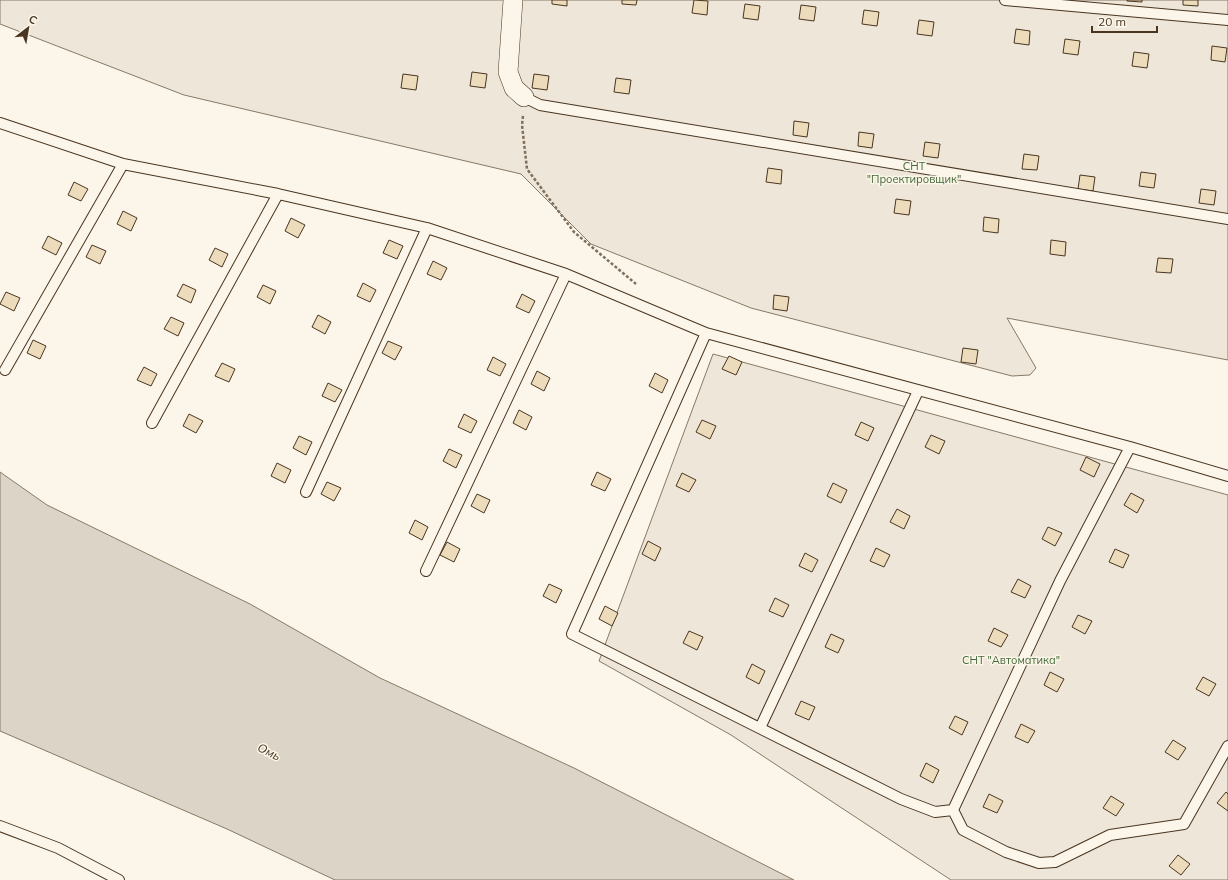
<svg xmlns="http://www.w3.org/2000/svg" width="1228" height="880" viewBox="0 0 1228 880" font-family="Mulish,sans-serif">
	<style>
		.green { fill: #ede6d9; stroke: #887966 }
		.water { fill: #dcd4c6; stroke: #887966 }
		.building { fill: #ecdcbc; stroke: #4a3520 }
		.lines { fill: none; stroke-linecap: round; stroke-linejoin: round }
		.lane-casing { stroke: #4a3520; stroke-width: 12 }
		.street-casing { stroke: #4a3520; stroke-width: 20 }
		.path { stroke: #7f6f5c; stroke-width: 2.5; stroke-dasharray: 3 2; stroke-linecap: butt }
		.lane { stroke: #fbf6e9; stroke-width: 10 }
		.street { stroke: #fbf6e9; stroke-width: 19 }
		.labels { text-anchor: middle; stroke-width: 3; stroke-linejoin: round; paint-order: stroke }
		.park-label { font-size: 11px; fill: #436837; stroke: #fbf6e9 }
		.water-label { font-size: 12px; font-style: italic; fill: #4a3520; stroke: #fbf6e9 }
	</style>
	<rect width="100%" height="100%" fill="#fbf6e9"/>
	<!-- green -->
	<path class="green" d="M 0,0 L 1228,0 L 1228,360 L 1007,318 L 1036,368 L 1030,375 L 1012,376 L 751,308 L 591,244 L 521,174 L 184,95 L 0,24 Z
		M 713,354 L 1228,495 L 1228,880 L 951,880 L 731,735 L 599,661 Z"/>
	<!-- water -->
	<path class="water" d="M 0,472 L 47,505 L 250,604 L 380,678 L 574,768 L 794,880 L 335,880 L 227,829 L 0,731 Z"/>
	<!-- building -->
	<path class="building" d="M 552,0 L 567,0 L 567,6 L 552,4 Z
		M 622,0 L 637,0 L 636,5 L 622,4 Z
		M 694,0 L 708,1 L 707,15 L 692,13 Z
		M 1127,0 L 1142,0 L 1142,2 L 1127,1 Z
		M 1183,0 L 1198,0 L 1198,6 L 1183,5 Z
		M 745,4 L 760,6 L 758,20 L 743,18 Z
		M 801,5 L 816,7 L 814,21 L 799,19 Z
		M 864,10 L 879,12 L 877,26 L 862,24 Z
		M 919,20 L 934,22 L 932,36 L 917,34 Z
		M 1016,29 L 1030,31 L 1029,45 L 1014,43 Z
		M 1065,39 L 1080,41 L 1078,55 L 1063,53 Z
		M 1212,46 L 1227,48 L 1225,62 L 1211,60 Z
		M 1134,52 L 1149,54 L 1147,68 L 1132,66 Z
		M 472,72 L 487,74 L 485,88 L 470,86 Z
		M 403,74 L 418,76 L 416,90 L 401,88 Z
		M 534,74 L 549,76 L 547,90 L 532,88 Z
		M 616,78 L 631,80 L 629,94 L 614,92 Z
		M 794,121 L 809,123 L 807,137 L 793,135 Z
		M 859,132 L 874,134 L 872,148 L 858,146 Z
		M 925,142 L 940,144 L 938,158 L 923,156 Z
		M 1024,154 L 1039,156 L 1037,170 L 1022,169 Z
		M 768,168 L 782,170 L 781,184 L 766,182 Z
		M 1141,172 L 1156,174 L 1154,188 L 1139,186 Z
		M 1080,175 L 1095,177 L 1093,191 L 1078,189 Z
		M 74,182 L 88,189 L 81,201 L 68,195 Z
		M 1201,189 L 1216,191 L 1214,205 L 1199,203 Z
		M 896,199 L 911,201 L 909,215 L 894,213 Z
		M 123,211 L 137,218 L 131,231 L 117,224 Z
		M 984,217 L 999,219 L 998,233 L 983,231 Z
		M 291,218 L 305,225 L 298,238 L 285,231 Z
		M 48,236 L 62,243 L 56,255 L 42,248 Z
		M 389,240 L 403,246 L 397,259 L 383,253 Z
		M 1051,240 L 1066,242 L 1065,256 L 1050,254 Z
		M 92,245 L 106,251 L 100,264 L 86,257 Z
		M 215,248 L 228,254 L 222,267 L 209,260 Z
		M 1158,258 L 1173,259 L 1171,273 L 1156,272 Z
		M 433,261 L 447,268 L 441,280 L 427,274 Z
		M 363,283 L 376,290 L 370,302 L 357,296 Z
		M 183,284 L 196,290 L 191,303 L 177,296 Z
		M 263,285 L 276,291 L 270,304 L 257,297 Z
		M 6,292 L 20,298 L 14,311 L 0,304 Z
		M 522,294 L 535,301 L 529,313 L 516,307 Z
		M 774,295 L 789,297 L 787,311 L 773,309 Z
		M 318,315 L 331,322 L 325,334 L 312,327 Z
		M 171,317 L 184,323 L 178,336 L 164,329 Z
		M 33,340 L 46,346 L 40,359 L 27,353 Z
		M 388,341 L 402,347 L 395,360 L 382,353 Z
		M 963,348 L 978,350 L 976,364 L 961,362 Z
		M 729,356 L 742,362 L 736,375 L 722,369 Z
		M 493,357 L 506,364 L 500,376 L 487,370 Z
		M 222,363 L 235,369 L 229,382 L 215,376 Z
		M 144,367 L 157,374 L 151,386 L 137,380 Z
		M 537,371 L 550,378 L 544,391 L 531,384 Z
		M 655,373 L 668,380 L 662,393 L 649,386 Z
		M 328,383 L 342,390 L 335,402 L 322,396 Z
		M 519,410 L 532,417 L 526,430 L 513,423 Z
		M 189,414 L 203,421 L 196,433 L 183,426 Z
		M 464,414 L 477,421 L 471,433 L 458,427 Z
		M 702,420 L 716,426 L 710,439 L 696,432 Z
		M 861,422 L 874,428 L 868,441 L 855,435 Z
		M 931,435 L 945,441 L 939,454 L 925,447 Z
		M 299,436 L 312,442 L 306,455 L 293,448 Z
		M 449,449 L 462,455 L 456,468 L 443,461 Z
		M 1086,457 L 1100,464 L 1094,477 L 1080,470 Z
		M 277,463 L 291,470 L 285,483 L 271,476 Z
		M 597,472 L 611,479 L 605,491 L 591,485 Z
		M 682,473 L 696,480 L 689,492 L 676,486 Z
		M 327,482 L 341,488 L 334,501 L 321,494 Z
		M 833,483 L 847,490 L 841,503 L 827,496 Z
		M 1131,493 L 1144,500 L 1137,513 L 1124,505 Z
		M 477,494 L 490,500 L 484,513 L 471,506 Z
		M 897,509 L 910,516 L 904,529 L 890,522 Z
		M 415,520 L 428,527 L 422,540 L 409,533 Z
		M 1048,527 L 1062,533 L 1055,546 L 1042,539 Z
		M 648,541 L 661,548 L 655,561 L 642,554 Z
		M 447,542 L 460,549 L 454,562 L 440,555 Z
		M 876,548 L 890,555 L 884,567 L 870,561 Z
		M 1115,549 L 1129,555 L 1123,568 L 1109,562 Z
		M 805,553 L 818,560 L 812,572 L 799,566 Z
		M 1018,579 L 1031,586 L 1025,598 L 1011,592 Z
		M 549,584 L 562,590 L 556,603 L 543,596 Z
		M 775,598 L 789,605 L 783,617 L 769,611 Z
		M 605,606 L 618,613 L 612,626 L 599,619 Z
		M 1078,615 L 1092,621 L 1085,634 L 1072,627 Z
		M 994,628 L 1008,635 L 1001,647 L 988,641 Z
		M 689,631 L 703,637 L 697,650 L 683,643 Z
		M 831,634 L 844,640 L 838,653 L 825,647 Z
		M 752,664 L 765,671 L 759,684 L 746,677 Z
		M 1050,672 L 1064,679 L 1057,692 L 1044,685 Z
		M 1203,677 L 1216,684 L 1209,696 L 1196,689 Z
		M 801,701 L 815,707 L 809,720 L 795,714 Z
		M 955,716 L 968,722 L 962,735 L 949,728 Z
		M 1021,724 L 1035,731 L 1028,743 L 1015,737 Z
		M 1173,740 L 1186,748 L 1178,760 L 1165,752 Z
		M 926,763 L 939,770 L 933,783 L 920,776 Z
		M 1226,792 L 1228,794 L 1228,811 L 1217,803 Z
		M 989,794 L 1003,801 L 997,813 L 983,807 Z
		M 1111,796 L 1124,804 L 1116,816 L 1103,808 Z
		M 1178,855 L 1190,864 L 1181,875 L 1169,866 Z"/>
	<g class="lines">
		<defs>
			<path id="lane" d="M 1005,0 L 1228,20
				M 524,97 L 540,105 L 1228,219
				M 0,123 L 123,164 L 278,194 L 427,228 L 566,274 L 706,333 L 1130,447 L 1228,476
				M 706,333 L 572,634 L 901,799 L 935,812 L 953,810 L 963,830 L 1006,852 L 1039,863 L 1055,862 L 1110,835 L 1184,824 L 1228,746
				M 5,370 L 123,164
				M 152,423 L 278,194
				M 306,492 L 427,228
				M 426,571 L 566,274
				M 760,728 L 918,391
				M 953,810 L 1060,581 L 1130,447
				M 0,826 L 58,848 L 119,880"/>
			<path id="street" d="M 513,0 L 508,72 L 514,88 L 524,97"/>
		</defs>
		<!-- lane casing -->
		<use href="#lane" class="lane-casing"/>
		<!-- street casing -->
		<use href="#street" class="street-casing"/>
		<!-- path -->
		<path class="path" d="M 523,116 L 522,125 L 527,169 L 574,232 L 636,284"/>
		<!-- lane -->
		<use href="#lane" class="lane"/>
		<!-- street -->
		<use href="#street" class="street"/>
	</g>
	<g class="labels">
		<!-- park labels -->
		<g class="park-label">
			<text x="914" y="170">СНТ<tspan x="914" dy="13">"Проектировщик"</tspan></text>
			<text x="1011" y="664">СНТ "Автоматика"</text>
		</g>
		<!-- water labels -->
		<g class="water-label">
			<text transform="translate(269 752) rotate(26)" y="4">Омь</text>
		</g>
	</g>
	<!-- north arrow -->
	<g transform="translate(28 28) rotate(31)" stroke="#fbf6e9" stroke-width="3" paint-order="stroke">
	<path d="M0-3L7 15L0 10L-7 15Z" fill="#4a3520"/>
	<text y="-6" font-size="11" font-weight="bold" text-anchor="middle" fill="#4a3520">С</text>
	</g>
	<!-- scale -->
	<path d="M1092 26v6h65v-6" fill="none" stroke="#4a3520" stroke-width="2"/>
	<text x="1098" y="26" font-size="12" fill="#4a3520" stroke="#fbf6e9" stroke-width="3" paint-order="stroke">20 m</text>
</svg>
